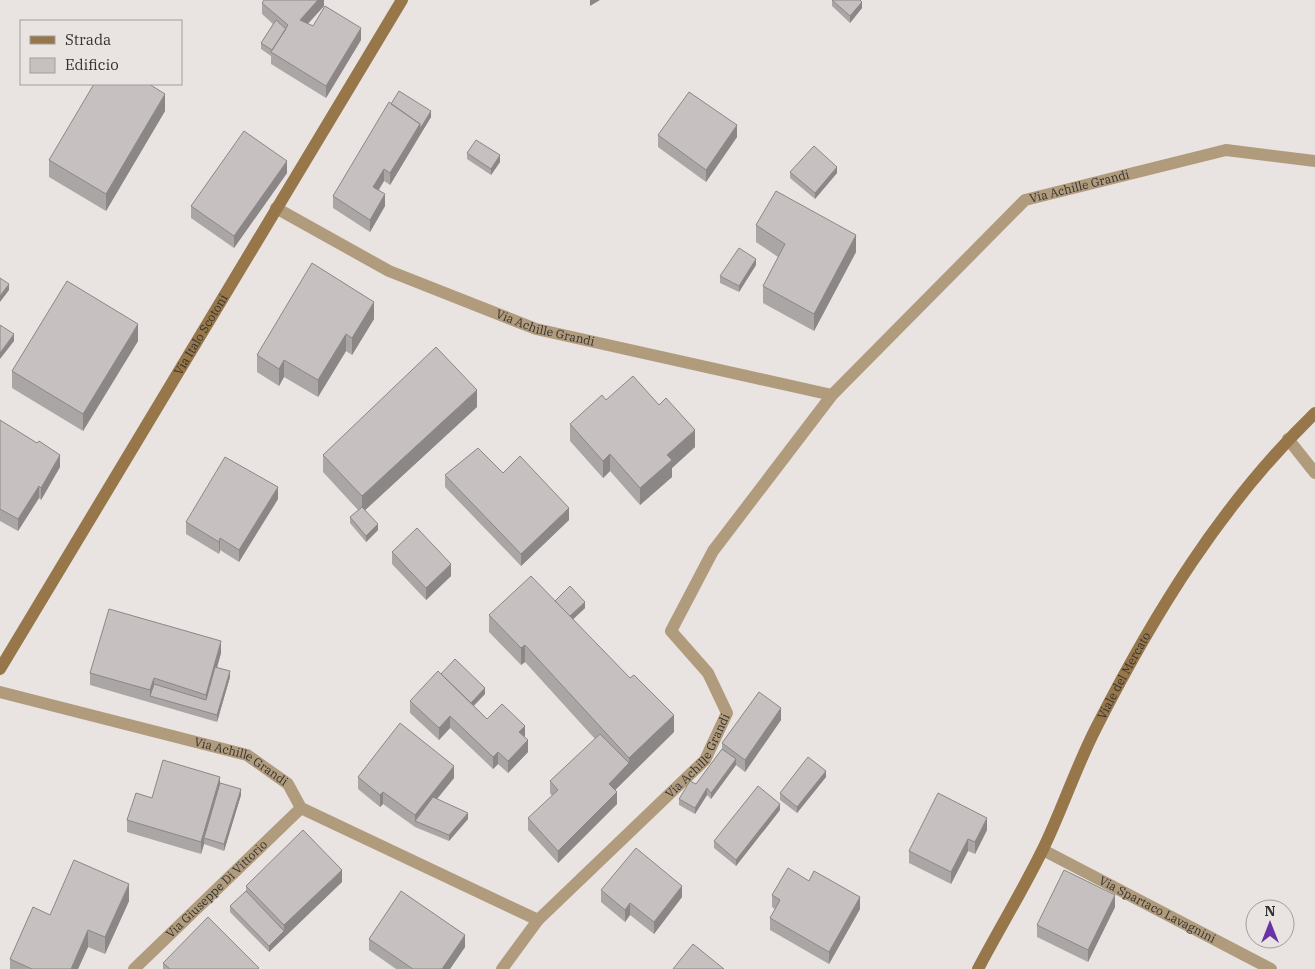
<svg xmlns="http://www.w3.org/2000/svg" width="1315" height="969" viewBox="0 0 1315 969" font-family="'IBM Plex Serif',serif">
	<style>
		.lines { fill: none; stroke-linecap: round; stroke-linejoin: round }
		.street { stroke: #b19b7d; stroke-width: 12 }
		.secondary { stroke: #977749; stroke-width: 12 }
		.wall { fill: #aaa6a5 }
		.shaded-wall { fill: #8b8786 }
		.building { fill: #c6c1c0; stroke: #8b8786 }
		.labels { text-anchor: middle; stroke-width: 5; stroke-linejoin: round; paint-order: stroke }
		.street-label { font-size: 12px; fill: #343231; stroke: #e9e4e1 }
	</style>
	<rect width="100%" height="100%" fill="#e9e4e1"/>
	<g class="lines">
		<!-- street -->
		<g class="street">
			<path id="s1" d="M 276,208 L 389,271 L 536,329 L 832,395"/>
			<path d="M 1288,439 L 1315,473"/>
			<path id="s2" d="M 0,692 L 247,755 L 288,784 L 301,808 L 538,920 L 705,760 L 727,713 L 708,673 L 671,631 L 713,551 L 832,395 L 1025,200 L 1226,150 L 1315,161"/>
			<path id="s3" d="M 1043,850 L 1271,969"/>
			<path id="s4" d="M 134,969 L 301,808"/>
			<path d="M 502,969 L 538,920"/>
		</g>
		<!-- secondary -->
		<g class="secondary">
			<path id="s5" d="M 0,669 L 402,0"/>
			<path id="s6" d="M 978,969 C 999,929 1023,890 1043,849 C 1062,810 1076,767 1096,728 C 1154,614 1222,503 1315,413"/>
		</g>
	</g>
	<!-- wall -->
	<path class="wall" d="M 324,0 L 324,6 L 308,24 L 313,26 L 361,40 L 326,98 L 271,64 L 271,56 L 261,49 L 261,43 L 273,24 L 262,14 L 262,3 Z
		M 832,0 L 862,8 L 850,23 L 832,6 Z
		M 391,104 L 431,117 L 390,185 L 384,181 L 379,190 L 385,206 L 370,232 L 333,208 L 333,196 Z
		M 165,111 L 106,211 L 49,177 L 49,160 Z
		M 658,135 L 737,137 L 706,182 L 658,147 Z
		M 467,153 L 500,162 L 491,175 L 467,159 Z
		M 790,172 L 837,173 L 815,199 L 790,178 Z
		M 287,173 L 234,248 L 191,218 L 191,206 Z
		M 756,225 L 856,252 L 814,331 L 763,303 L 763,286 L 778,257 L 756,242 Z
		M 756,265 L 739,292 L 720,283 L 720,276 Z
		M 374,319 L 352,355 L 346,351 L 318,397 L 284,377 L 279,386 L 257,372 L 257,355 Z
		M 138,341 L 83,431 L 12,388 L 12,371 Z
		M 606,400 L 695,447 L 672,468 L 672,477 L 640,505 L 610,471 L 603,478 L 570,441 L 570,424 Z
		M 477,407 L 365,510 L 378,530 L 366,542 L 350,523 L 350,517 L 358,510 L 323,472 L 323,455 Z
		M 0,420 L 60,467 L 41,500 L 39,498 L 18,531 L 0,521 Z
		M 503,473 L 569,520 L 521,566 L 445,487 L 445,475 Z
		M 278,499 L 239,562 L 220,550 L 219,554 L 186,534 L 186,522 Z
		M 392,552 L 451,576 L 426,600 L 392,564 Z
		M 555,601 L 585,608 L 573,619 L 674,732 L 615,790 L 617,804 L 558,863 L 528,830 L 528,818 L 552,796 L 550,793 L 550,781 L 595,739 L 525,662 L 521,665 L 489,632 L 489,615 Z
		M 221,653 L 217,667 L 230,677 L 217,722 L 90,685 L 90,673 Z
		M 441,674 L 485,694 L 474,706 L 487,719 L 525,738 L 528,752 L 508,773 L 498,764 L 493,769 L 450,728 L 439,740 L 410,713 L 410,701 Z
		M 781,720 L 745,772 L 736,765 L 711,799 L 707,795 L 695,814 L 679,805 L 679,799 L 696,784 L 722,749 L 722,743 Z
		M 358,777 L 454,778 L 437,799 L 468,819 L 449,841 L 415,827 L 383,804 L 380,807 L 358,789 Z
		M 826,777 L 797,813 L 780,800 L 780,793 Z
		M 220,783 L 241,795 L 224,851 L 204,844 L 201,854 L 127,832 L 127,820 L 152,798 Z
		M 780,810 L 736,866 L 714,848 L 714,841 Z
		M 987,830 L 975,854 L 968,851 L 951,884 L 909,863 L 909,851 Z
		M 809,881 L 860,909 L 829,964 L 770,930 L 770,918 L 775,909 L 772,907 L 772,895 Z
		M 342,882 L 269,952 L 230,912 L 230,906 L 246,891 L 246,886 Z
		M 601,890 L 682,897 L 654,934 L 630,915 L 625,922 L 601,902 Z
		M 129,901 L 105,954 L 88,947 L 78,969 L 10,969 L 10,959 L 50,915 Z
		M 1115,907 L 1088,962 L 1037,937 L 1037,925 Z
		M 369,939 L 465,947 L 450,969 L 396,969 L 369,950 Z
		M 163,963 L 259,969 L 163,969 Z"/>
	<!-- shaded-wall -->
	<path class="shaded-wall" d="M 318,0 L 324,0 L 324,6 L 300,32 L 300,20 Z
		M 590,0 L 600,0 L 590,6 Z
		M 862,2 L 862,8 L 850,23 L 850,16 Z
		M 361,28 L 361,40 L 326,98 L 326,86 Z
		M 165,94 L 165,111 L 106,211 L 106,194 Z
		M 431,111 L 431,117 L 420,135 L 420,129 Z
		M 420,124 L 420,135 L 390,185 L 390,173 Z
		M 737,125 L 737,137 L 706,182 L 706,170 Z
		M 500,155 L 500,162 L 491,175 L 491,169 Z
		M 287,161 L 287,173 L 234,248 L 234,236 Z
		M 837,167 L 837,173 L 815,199 L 815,193 Z
		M 384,169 L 384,181 L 373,198 L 373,187 Z
		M 385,194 L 385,206 L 370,232 L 370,220 Z
		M 856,235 L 856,252 L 814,331 L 814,314 Z
		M 756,259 L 756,265 L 739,292 L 739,286 Z
		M 9,284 L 9,290 L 0,302 L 0,296 Z
		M 374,302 L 374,319 L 352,355 L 352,338 Z
		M 138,324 L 138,341 L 83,431 L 83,414 Z
		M 14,334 L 14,341 L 0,359 L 0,353 Z
		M 346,334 L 346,351 L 318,397 L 318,380 Z
		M 284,360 L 284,377 L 279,386 L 279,369 Z
		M 477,390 L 477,407 L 362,513 L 362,496 Z
		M 695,430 L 695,447 L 672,468 L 672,477 L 640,505 L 640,488 L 667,455 Z
		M 610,454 L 610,471 L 603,478 L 603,461 Z
		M 60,455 L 60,467 L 41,500 L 41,488 Z
		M 39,486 L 39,498 L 18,531 L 18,519 Z
		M 278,487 L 278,499 L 239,562 L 239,550 Z
		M 569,508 L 569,520 L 521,566 L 521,554 Z
		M 378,524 L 378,530 L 366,542 L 366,536 Z
		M 220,538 L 220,550 L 219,554 L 219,542 Z
		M 451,564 L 451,576 L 426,600 L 426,588 Z
		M 585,602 L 585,608 L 565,627 L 565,621 Z
		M 221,641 L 221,653 L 206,707 L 206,695 Z
		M 525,645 L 525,662 L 521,665 L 521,648 Z
		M 230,671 L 230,677 L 217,722 L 217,715 Z
		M 154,678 L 154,690 L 150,696 L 150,702 L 150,690 Z
		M 485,688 L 485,694 L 467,712 L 467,706 Z
		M 781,708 L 781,720 L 745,772 L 745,760 Z
		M 674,715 L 674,732 L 609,796 L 609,784 L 629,763 L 629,758 Z
		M 450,716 L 450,728 L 439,740 L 439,728 Z
		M 525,726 L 525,738 L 519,732 Z
		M 528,740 L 528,752 L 508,773 L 508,761 Z
		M 498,752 L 498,764 L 493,769 L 493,757 Z
		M 736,759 L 736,765 L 711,799 L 711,793 Z
		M 454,766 L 454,778 L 418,822 L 415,821 L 415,815 Z
		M 826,771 L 826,777 L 797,813 L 797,807 Z
		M 220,777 L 220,789 L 204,838 L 204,844 L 201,854 L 201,842 Z
		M 707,788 L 707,795 L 695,814 L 695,808 Z
		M 241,789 L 241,795 L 224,851 L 224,844 Z
		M 383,792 L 383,804 L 380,807 L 380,795 Z
		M 617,792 L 617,804 L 558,863 L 558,851 Z
		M 780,804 L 780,810 L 736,866 L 736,860 Z
		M 468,813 L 468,819 L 449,841 L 449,835 Z
		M 987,818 L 987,830 L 975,854 L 975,842 Z
		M 968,839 L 968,851 L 951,884 L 951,872 Z
		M 342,870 L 342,882 L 269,952 L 269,946 L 284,931 L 284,925 Z
		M 129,884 L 129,901 L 105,954 L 105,937 Z
		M 682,886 L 682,897 L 654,934 L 654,922 Z
		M 1115,895 L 1115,907 L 1088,962 L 1088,950 Z
		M 860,897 L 860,909 L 829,964 L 829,952 Z
		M 630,903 L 630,915 L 625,922 L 625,910 Z
		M 88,930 L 88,947 L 78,969 L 71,969 Z
		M 465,935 L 465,947 L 450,969 L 442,969 Z"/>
	<!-- building -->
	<path class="building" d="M 264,0 L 318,0 L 300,20 L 313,26 L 325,6 L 361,28 L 326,86 L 271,52 L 288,25 L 262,3 Z
		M 832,0 L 860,0 L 862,2 L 850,16 Z
		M 276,20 L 286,29 L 272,50 L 261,43 Z
		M 94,84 L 149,84 L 165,94 L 106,194 L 49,160 Z
		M 399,91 L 431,111 L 420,129 L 420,124 L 391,104 Z
		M 689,92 L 737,125 L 706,170 L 658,135 Z
		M 389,102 L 420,124 L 390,173 L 384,169 L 373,187 L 385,194 L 370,220 L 333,196 Z
		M 244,131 L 287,161 L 234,236 L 191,206 Z
		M 476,140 L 500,155 L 491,169 L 467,153 Z
		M 814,146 L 837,167 L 815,193 L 790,172 Z
		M 776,191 L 856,235 L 814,314 L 763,286 L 785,244 L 756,225 Z
		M 739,248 L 756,259 L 739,286 L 720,276 Z
		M 312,263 L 374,302 L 352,338 L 346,334 L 318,380 L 284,360 L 279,369 L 257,355 Z
		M 0,278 L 9,284 L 0,296 Z
		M 67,281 L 138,324 L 83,414 L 12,371 Z
		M 0,325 L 14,334 L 0,353 Z
		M 436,347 L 477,390 L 362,496 L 323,455 Z
		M 633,376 L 659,405 L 666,398 L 695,430 L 667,455 L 672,460 L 640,488 L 610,454 L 603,461 L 570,424 L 602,395 L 606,400 Z
		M 0,420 L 37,443 L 39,441 L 60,455 L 41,488 L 39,486 L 18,519 L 0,509 Z
		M 478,448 L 503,473 L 520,456 L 569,508 L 521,554 L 445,475 Z
		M 225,457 L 278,487 L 239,550 L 220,538 L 219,542 L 186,522 Z
		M 362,507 L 378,524 L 366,536 L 350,517 Z
		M 417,528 L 451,564 L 426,588 L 392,552 Z
		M 531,576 L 630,678 L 634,675 L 674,715 L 629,758 L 525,645 L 521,648 L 489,615 Z
		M 570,586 L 585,602 L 570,616 L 555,601 Z
		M 109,609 L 221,641 L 206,695 L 154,678 L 150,690 L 90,673 Z
		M 455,659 L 485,688 L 471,703 L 441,674 Z
		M 215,667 L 230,671 L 217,715 L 150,696 L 154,684 L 206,700 Z
		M 438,671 L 487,719 L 502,704 L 525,726 L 519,732 L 528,740 L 508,761 L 498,752 L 493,757 L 450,716 L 439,728 L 410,701 Z
		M 759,692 L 781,708 L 745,760 L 722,743 Z
		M 400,723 L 454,766 L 415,815 L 383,792 L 380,795 L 358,777 Z
		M 600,734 L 629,763 L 609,784 L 617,792 L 558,851 L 528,818 L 558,790 L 550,781 Z
		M 722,749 L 736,759 L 711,793 L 707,788 L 695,808 L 679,799 L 690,781 L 696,784 Z
		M 808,757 L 826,771 L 797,807 L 780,793 Z
		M 163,760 L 220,777 L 201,842 L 127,820 L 136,793 L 152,798 Z
		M 220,783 L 241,789 L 224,844 L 204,838 Z
		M 758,786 L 780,804 L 736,860 L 714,841 Z
		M 938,793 L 987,818 L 975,842 L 968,839 L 951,872 L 909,851 Z
		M 433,797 L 468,813 L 449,835 L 415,821 Z
		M 303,830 L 342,870 L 284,925 L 246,886 Z
		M 636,848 L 682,886 L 654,922 L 630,903 L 625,910 L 601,890 Z
		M 74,860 L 129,884 L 105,937 L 88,930 L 71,969 L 32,969 L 10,959 L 33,907 L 50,915 Z
		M 788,868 L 809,881 L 814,871 L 860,897 L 829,952 L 770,918 L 780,900 L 772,895 Z
		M 1064,870 L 1115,895 L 1088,950 L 1037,925 Z
		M 246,891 L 284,931 L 269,946 L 230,906 Z
		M 401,891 L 465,935 L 442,969 L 413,969 L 369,939 Z
		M 208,917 L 259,968 L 258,969 L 170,969 L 163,963 Z
		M 693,944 L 724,969 L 673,969 Z"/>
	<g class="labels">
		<!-- street labels -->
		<g class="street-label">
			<text dy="4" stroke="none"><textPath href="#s2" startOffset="1595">Via Achille Grandi</textPath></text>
			<text dy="4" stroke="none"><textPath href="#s1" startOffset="296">Via Achille Grandi</textPath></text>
			<text dy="4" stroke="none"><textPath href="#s5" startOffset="390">Via Italo Scotoni</textPath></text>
			<text dy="4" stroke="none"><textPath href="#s6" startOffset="328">Viale del Mercato</textPath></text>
			<text dy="4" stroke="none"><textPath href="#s2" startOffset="825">Via Achille Grandi</textPath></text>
			<text dy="4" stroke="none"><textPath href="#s2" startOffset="252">Via Achille Grandi</textPath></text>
			<text dy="4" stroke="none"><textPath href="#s4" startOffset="115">Via Giuseppe Di Vittorio</textPath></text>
			<text dy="4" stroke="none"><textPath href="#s3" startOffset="129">Via Spartaco Lavagnini</textPath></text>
		</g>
	</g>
	<!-- legend -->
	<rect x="20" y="20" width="162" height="65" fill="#e9e4e1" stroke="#a19d9b"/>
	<rect x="30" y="36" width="25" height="8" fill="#977749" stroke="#a19d9b"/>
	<text x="65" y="45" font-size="15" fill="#343231">Strada</text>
	<rect x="30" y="58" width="25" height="15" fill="#c6c1c0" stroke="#a19d9b"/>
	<text x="65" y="70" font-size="15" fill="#343231">Edificio</text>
	<!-- north arrow -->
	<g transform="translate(1270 924)"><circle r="24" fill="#e9e4e1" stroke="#a19d9b"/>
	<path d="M0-4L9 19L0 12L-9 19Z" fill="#6b31a7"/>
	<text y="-8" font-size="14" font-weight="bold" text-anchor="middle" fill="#343231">N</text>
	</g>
</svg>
